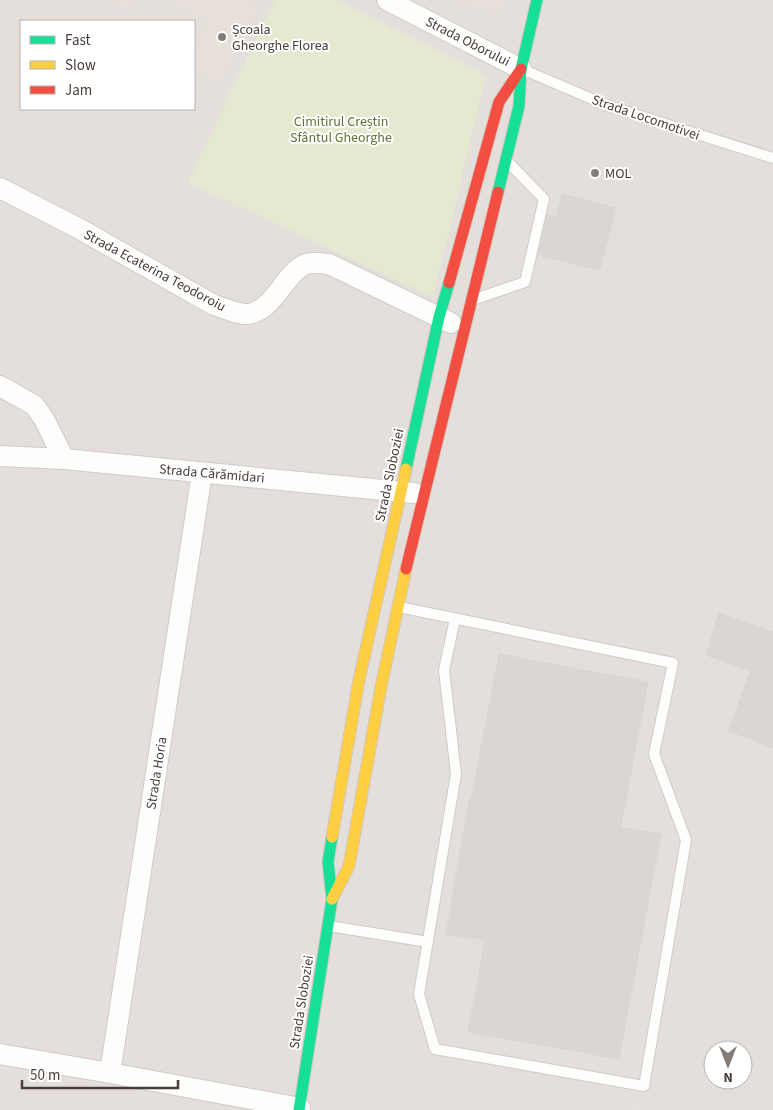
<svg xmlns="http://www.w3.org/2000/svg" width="773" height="1110" viewBox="0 0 773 1110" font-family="'Source Sans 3',sans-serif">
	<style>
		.residential { fill: #e5dfdb; fill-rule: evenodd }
		.industrial { fill: #e3dfdd }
		.education { fill: #e7e0d9 }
		.green { fill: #e5e9cf }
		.building { fill: #dad6d4; stroke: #dad6d3 }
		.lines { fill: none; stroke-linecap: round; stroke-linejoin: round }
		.lane-casing { stroke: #cecbc9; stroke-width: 12 }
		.street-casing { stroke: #cecbc9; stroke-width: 22 }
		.fast-casing { stroke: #d2c6bc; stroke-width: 13 }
		.slow-casing { stroke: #d2c6bc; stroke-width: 13 }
		.jam-casing { stroke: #d2c6bc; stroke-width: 13 }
		.lane { stroke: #fdfdfc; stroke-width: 10 }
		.street { stroke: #fdfdfc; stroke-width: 20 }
		.fast { stroke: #16e098; stroke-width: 11 }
		.slow { stroke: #ffcf43; stroke-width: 11 }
		.jam { stroke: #f24e42; stroke-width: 11 }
		.poi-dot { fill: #837c78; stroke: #fff; stroke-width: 2 }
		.labels { text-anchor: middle; stroke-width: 4; stroke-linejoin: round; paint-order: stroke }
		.poi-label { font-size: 14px; fill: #473e39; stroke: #fff; text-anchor: start }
		.street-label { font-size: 14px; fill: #473e39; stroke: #fff }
		.park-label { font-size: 14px; fill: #5b7431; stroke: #fff }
	</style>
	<rect width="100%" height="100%" fill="#f2efed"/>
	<!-- residential -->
	<path class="residential" d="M 0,0 L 773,0 L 773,1110 L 643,1110 L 354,1069 L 347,1110 L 0,1110 ZM 21,21 L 194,21 L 194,109 L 21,109 ZM 713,1050 L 743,1050 L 743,1080 L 713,1080 Z"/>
	<!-- industrial -->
	<path class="industrial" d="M 353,1068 L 643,1110 L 347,1110 Z"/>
	<!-- education -->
	<path class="education" d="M 107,0 L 133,0 L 128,10 Z
		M 168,0 L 246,0 L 258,6 L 221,82 L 194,70 L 194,55 L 210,20 Z
		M 448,0 L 503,0 L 499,13 Z"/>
	<!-- green -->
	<path class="green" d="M 275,0 L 336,0 L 486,76 L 433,297 L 188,182 Z"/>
	<!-- building -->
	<path class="building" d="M 562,194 L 616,208 L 600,270 L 538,255 L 547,215 L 556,217 Z
		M 719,613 L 773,632 L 773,748 L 729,731 L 750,671 L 706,655 Z
		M 499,654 L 648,682 L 621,827 L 661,834 L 619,1059 L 468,1032 L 485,940 L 446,934 L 469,800 L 471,800 Z"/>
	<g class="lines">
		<defs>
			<path id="lane" d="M 522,69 L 606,105 L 773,158
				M 475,299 L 525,282 L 544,199 L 509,163
				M 399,607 L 673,663 L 654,754 L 686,840 L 644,1086 L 435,1049 L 419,994 L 456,774 L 444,670 L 455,619
				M 329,926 L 428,942"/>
			<path id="street" d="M 387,0 L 521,69
				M 0,188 L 78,228 L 214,305 C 224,308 234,313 244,314 C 272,316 285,271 306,264 C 313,262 321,263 329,264 L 451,323
				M 0,386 L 34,405 L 44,419 L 64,459
				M 0,456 L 64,459 L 414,493
				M 0,1054 L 110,1073 L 300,1108
				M 110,1073 L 202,473"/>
			<path id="fast" d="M 498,192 L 519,106 L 521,69 L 537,0
				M 406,469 L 439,317 L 449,283
				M 299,1110 L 332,899 L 328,862 L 332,837"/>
			<path id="slow" d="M 332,837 L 359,680 L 406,469
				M 332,899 L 349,866 L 381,687 L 406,569"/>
			<path id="jam" d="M 449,283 L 499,102 L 521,69
				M 406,569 L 498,192"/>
		</defs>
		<!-- lane casing -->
		<use href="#lane" class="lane-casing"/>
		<!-- street casing -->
		<use href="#street" class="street-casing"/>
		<!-- fast casing -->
		<use href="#fast" class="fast-casing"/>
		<!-- slow casing -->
		<use href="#slow" class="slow-casing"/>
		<!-- jam casing -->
		<use href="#jam" class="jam-casing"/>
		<!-- lane -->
		<use href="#lane" class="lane"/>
		<!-- street -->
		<use href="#street" class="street"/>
		<!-- fast -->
		<use href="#fast" class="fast"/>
		<!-- slow -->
		<use href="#slow" class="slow"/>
		<!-- jam -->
		<use href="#jam" class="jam"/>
	</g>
	<!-- markers -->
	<g class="poi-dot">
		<circle cx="222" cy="37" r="5"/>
		<circle cx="595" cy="173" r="5"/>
	</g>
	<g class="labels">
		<!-- poi labels -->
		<g class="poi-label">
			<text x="232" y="34">Școala<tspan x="232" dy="16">Gheorghe Florea</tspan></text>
			<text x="605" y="178">MOL</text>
		</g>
		<!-- street labels -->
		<g class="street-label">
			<text transform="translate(468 41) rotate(27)" y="5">Strada Oborului</text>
			<text transform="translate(646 117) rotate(19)" y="5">Strada Locomotivei</text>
			<text transform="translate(155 270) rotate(28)" y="5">Strada Ecaterina Teodoroiu</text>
			<text transform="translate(212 473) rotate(5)" y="5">Strada Cărămidari</text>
			<text transform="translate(389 475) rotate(-78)" y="5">Strada Sloboziei</text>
			<text transform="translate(156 773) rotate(-81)" y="5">Strada Horia</text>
			<text transform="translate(301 1002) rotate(-81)" y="5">Strada Sloboziei</text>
		</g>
		<!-- park labels -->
		<g class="park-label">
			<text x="341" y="126">Cimitirul Creștin<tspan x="341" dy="16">Sfântul Gheorghe</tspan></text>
		</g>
	</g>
	<!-- legend -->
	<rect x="20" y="20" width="175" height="90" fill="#ffffff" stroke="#b5b2b0"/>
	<rect x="30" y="36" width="25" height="8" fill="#16e098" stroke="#b5b2b0"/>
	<text x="65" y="45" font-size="15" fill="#473e39">Fast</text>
	<rect x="30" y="61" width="25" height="8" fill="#ffcf43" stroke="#b5b2b0"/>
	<text x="65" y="70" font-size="15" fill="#473e39">Slow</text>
	<rect x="30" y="86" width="25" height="8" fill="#f24e42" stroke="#b5b2b0"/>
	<text x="65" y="95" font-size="15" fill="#473e39">Jam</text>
	<!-- north arrow -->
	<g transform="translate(728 1065) rotate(180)"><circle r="24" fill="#ffffff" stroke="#b5b2b0"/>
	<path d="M0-4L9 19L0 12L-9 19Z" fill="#837c78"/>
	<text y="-8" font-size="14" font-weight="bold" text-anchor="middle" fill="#473e39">N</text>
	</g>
	<!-- scale -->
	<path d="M22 1080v8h156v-8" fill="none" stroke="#473e39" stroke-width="2.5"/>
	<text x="30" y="1080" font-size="15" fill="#473e39" stroke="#ffffff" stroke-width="4" paint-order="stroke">50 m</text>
</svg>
